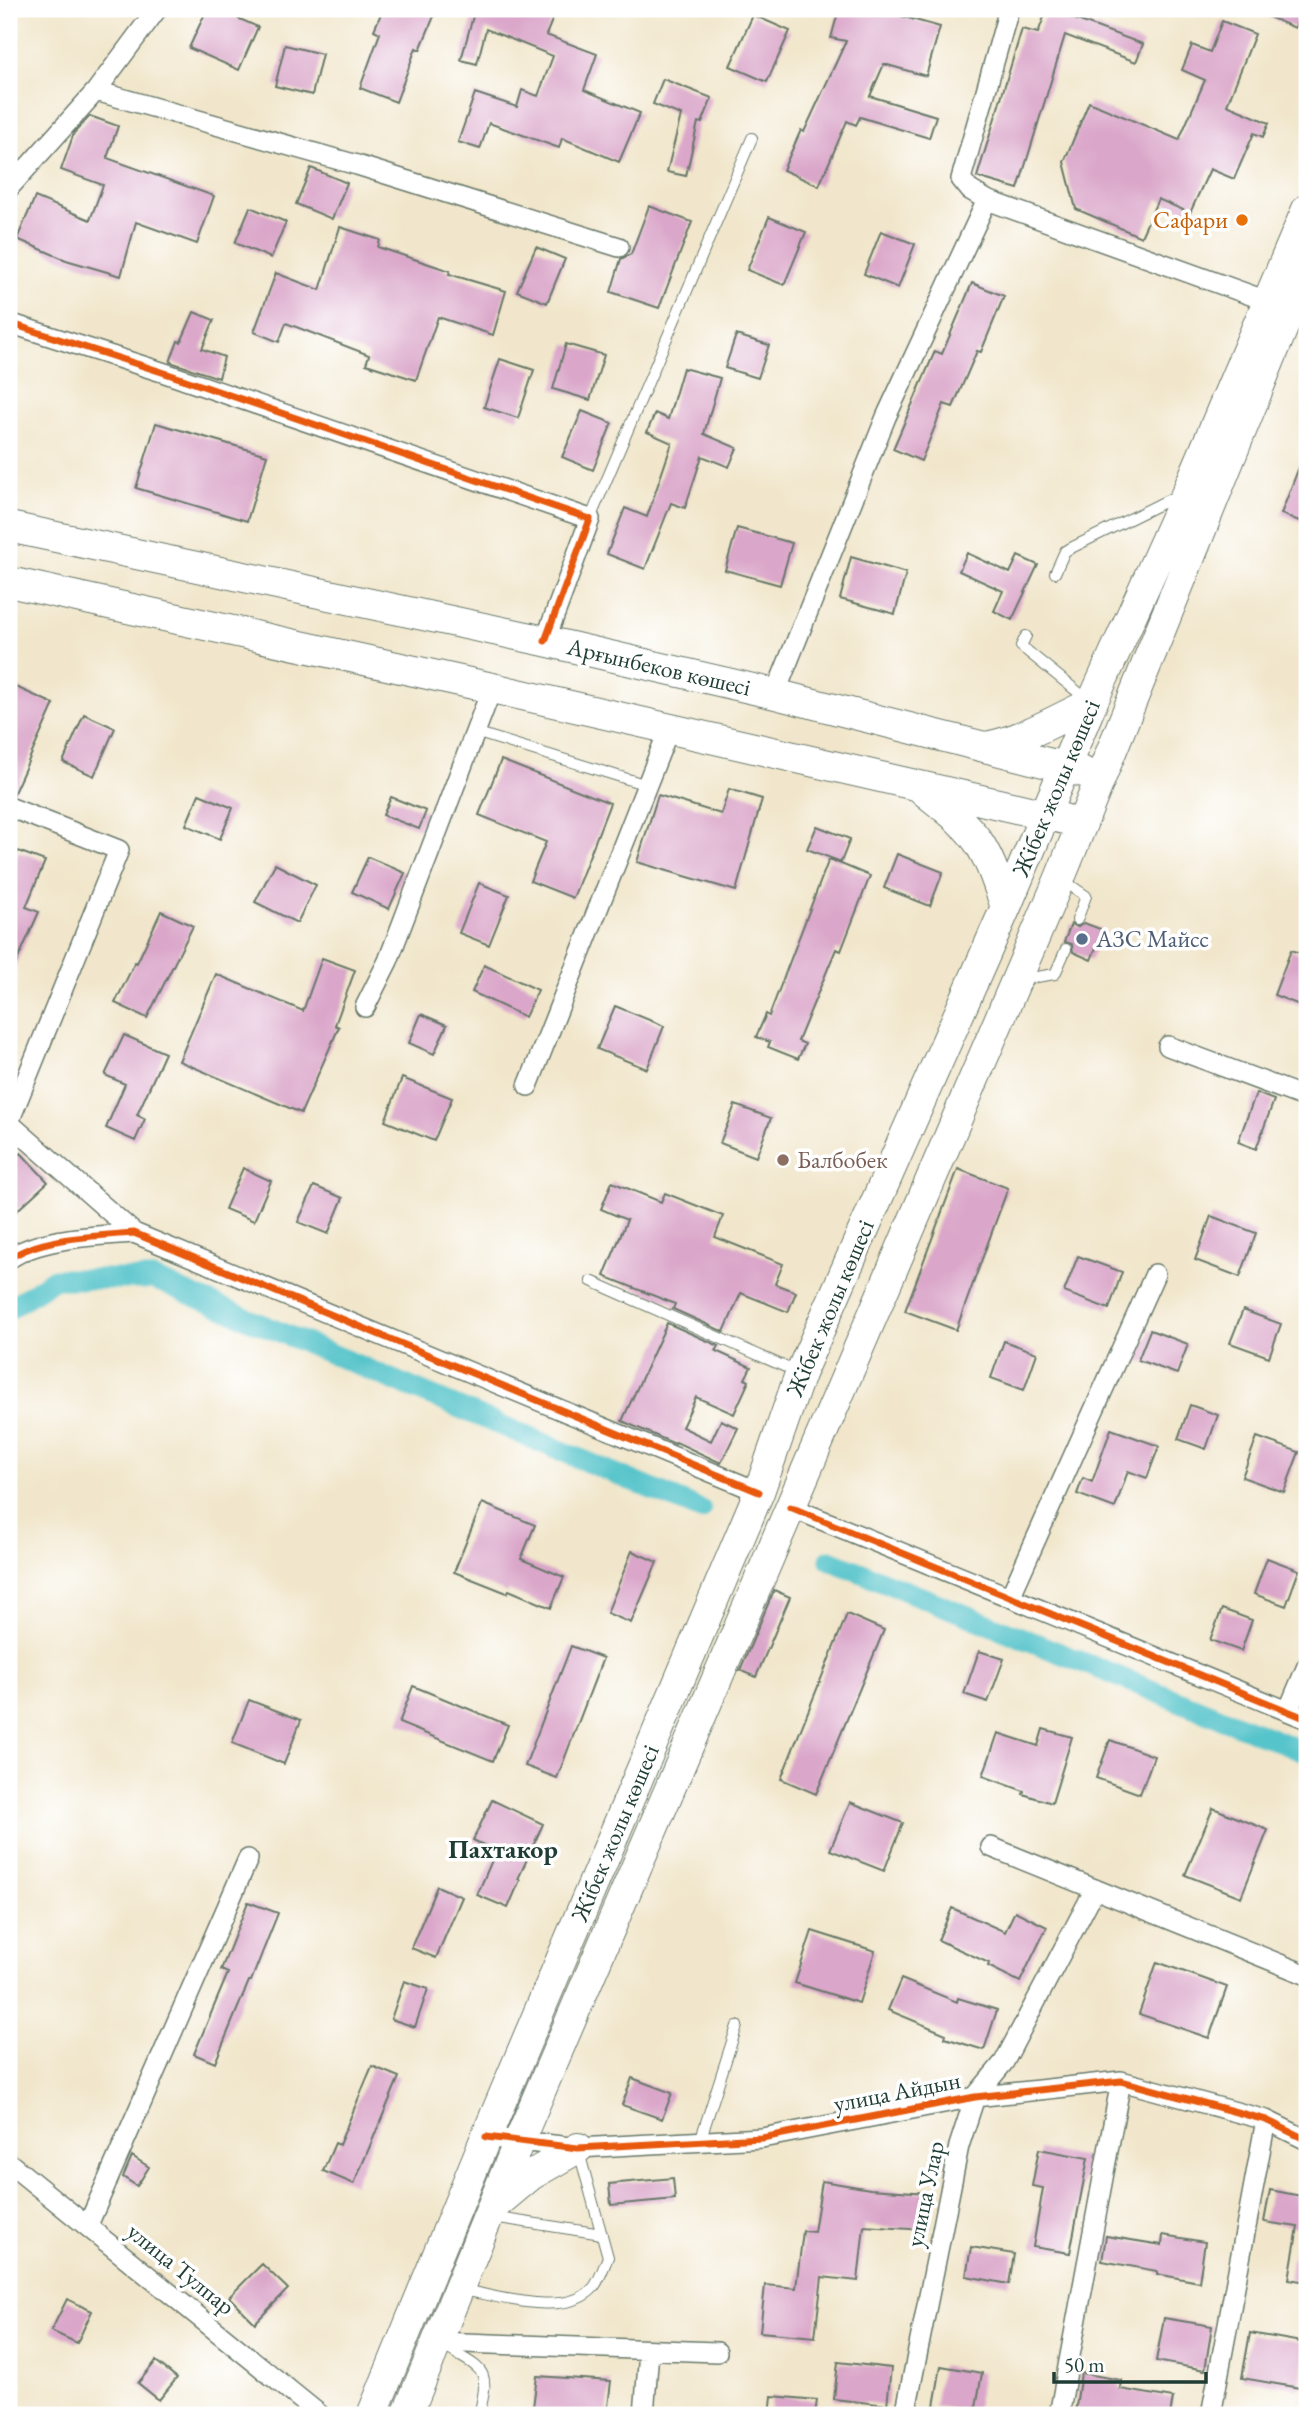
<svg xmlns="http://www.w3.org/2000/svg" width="1316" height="2424" viewBox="0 0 1316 2424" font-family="'EB Garamond',serif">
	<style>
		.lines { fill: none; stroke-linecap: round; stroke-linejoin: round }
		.canal { stroke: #56c4cb; stroke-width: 21 }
		.building { fill: #daa6c9 }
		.service-casing { stroke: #687869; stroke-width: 12 }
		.minor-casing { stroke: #687869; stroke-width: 22 }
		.primary-casing { stroke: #687869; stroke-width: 32 }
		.service { stroke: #fff; stroke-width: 10 }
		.minor { stroke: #fff; stroke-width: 19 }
		.primary { stroke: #fff; stroke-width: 30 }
		.cycleway-casing { stroke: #fff; stroke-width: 11 }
		.cycleway { stroke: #e8590c; stroke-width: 7 }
		.food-dot { fill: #e8710a; stroke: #fff; stroke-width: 2.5 }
		.service-dot { fill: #5c6f8a; stroke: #fff; stroke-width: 2.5 }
		.education-dot { fill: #8d6e63; stroke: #fff; stroke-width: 2.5 }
		.labels { text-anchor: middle; stroke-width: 7; stroke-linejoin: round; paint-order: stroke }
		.food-label { font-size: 24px; fill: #c56008; stroke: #fff; text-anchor: end }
		.street-label { font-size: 24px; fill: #1f3d34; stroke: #fff }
		.service-label { font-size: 24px; fill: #4e5e75; stroke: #fff; text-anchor: start }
		.education-label { font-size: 24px; fill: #785e54; stroke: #fff; text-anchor: start }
		.neighbourhood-label { font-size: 26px; font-weight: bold; fill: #1f3d34; stroke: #fff }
	</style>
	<rect width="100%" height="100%" fill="#fff"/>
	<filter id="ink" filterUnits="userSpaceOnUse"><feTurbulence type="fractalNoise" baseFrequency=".0143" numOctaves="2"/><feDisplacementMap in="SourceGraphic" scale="14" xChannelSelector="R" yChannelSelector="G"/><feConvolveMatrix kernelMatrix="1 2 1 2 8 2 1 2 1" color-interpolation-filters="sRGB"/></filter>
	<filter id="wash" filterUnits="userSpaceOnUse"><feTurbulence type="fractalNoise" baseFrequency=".00686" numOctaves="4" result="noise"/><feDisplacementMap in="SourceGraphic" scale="28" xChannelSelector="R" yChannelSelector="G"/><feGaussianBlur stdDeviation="1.57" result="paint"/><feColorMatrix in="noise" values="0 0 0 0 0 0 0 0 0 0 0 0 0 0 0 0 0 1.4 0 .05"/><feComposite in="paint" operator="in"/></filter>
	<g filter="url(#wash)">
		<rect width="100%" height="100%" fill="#f1e6cb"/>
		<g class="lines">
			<!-- canal -->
			<path class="canal" d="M 9,1309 L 54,1279 L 154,1279 L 701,1510
				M 830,1560 L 1307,1753"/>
		</g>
		<g id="blocks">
			<!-- building -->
			<path class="building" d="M 207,9 L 217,9 L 258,27 L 239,70 L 189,48 Z
				M 383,9 L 437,9 L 420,50 L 416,48 L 396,102 L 360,88 L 380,33 L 374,30 Z
				M 475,9 L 544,9 L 555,13 L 546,35 L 597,54 L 584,90 L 640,113 L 619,162 L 562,138 L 559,148 L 489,123 L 480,149 L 458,142 L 475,93 L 517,107 L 522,90 L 538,96 L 553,56 L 486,29 L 477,64 L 461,60 Z
				M 839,9 L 895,9 L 894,14 L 940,27 L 926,76 L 884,64 L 870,96 L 936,116 L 929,138 L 860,117 L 856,125 L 847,121 L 819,186 L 783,170 L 801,130 L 804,132 L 846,41 L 831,38 Z
				M 1047,9 L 1143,44 L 1136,62 L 1065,35 L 1018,189 L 977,177 L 1022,29 L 1038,33 Z
				M 1250,9 L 1302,9 L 1295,28 Z
				M 753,15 L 790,31 L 767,82 L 730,66 Z
				M 1222,21 L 1255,34 L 1227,105 L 1269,123 L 1263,137 L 1254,133 L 1234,179 L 1210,169 L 1190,213 L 1158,199 L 1141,237 L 1076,209 L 1064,162 L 1089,102 L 1179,140 L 1205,80 L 1182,70 L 1192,45 L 1210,52 Z
				M 285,45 L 322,54 L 312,95 L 275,86 Z
				M 663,79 L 712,98 L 702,123 L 698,122 L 686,176 L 667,172 L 681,115 L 653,104 Z
				M 90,116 L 118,126 L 107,158 L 214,196 L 197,244 L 136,222 L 121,276 L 66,260 L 17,239 L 35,197 L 90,220 L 103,185 L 61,170 L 74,133 Z
				M 311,168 L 347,183 L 332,219 L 296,204 Z
				M 649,206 L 692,222 L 659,308 L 611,292 L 621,259 L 631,254 Z
				M 250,207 L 286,222 L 271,258 L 235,243 Z
				M 769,217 L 806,232 L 784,285 L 747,270 Z
				M 340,227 L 380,240 L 378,247 L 450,271 L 449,274 L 506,291 L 493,335 L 438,317 L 416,380 L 366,364 L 369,355 L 286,323 L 279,342 L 254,332 L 276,273 L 320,290 Z
				M 881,231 L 915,244 L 898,288 L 864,274 Z
				M 536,247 L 565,259 L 547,303 L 517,291 Z
				M 972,283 L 1004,296 L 981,352 L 977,351 L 953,407 L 944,404 L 921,461 L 893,449 L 935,351 L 942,354 Z
				M 194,312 L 214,320 L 202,349 L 224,357 L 219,378 L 170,362 L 178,341 L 181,342 Z
				M 736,335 L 769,345 L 758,378 L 725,368 Z
				M 566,344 L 604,355 L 590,400 L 553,389 Z
				M 500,359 L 534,370 L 518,418 L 484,407 Z
				M 683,368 L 720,378 L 704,434 L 737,448 L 729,467 L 702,456 L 685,508 L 671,503 L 645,569 L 607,554 L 625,508 L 647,517 L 672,443 L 647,432 L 655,413 L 668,419 Z
				M 582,411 L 612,423 L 593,470 L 562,457 Z
				M 156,423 L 267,455 L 247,521 L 136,488 Z
				M 1306,449 L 1307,449 L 1307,524 L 1281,514 Z
				M 737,528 L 792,543 L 780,585 L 725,570 Z
				M 967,553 L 1010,573 L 1018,556 L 1038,565 L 1012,620 L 994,611 L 1003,591 L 959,571 Z
				M 851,557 L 906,573 L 895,614 L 840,599 Z
				M 9,684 L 54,704 L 13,795 L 9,795 Z
				M 84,714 L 115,728 L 94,776 L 63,762 Z
				M 501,760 L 610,803 L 573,898 L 530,881 L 546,842 L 479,815 Z
				M 729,789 L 762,799 L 736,891 L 637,862 L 658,795 L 721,814 Z
				M 199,794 L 233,808 L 220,839 L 186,825 Z
				M 391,797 L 426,811 L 419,829 L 383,815 Z
				M 817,826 L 850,839 L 841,862 L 807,849 Z
				M 18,851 L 45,861 L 26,907 L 39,912 L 9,979 L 9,874 Z
				M 897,854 L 943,872 L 930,906 L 884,888 Z
				M 368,857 L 405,873 L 389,909 L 352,892 Z
				M 829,859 L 870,876 L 841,951 L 836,949 L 798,1041 L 805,1044 L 798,1059 L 768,1047 L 770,1042 L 756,1037 L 766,1014 L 769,1016 Z
				M 275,864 L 316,885 L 297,923 L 255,902 Z
				M 479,883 L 509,895 L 489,945 L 459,933 Z
				M 161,911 L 193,926 L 147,1018 L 115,1003 L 135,962 L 137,963 Z
				M 1084,923 L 1103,930 L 1091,960 L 1073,952 L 1072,944 L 1064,942 L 1071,924 L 1078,927 Z
				M 1291,950 L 1307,956 L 1307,1008 L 1274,995 Z
				M 322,958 L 355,970 L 335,1025 L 339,1027 L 301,1113 L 179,1061 L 216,974 L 303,1011 Z
				M 484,965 L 538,990 L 525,1017 L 472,992 Z
				M 615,1006 L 664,1026 L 647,1069 L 597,1049 Z
				M 421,1014 L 447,1025 L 434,1054 L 409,1043 Z
				M 124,1035 L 165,1053 L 137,1115 L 145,1119 L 135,1141 L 106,1128 L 125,1084 L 105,1075 Z
				M 402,1078 L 452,1098 L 434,1141 L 385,1121 Z
				M 1256,1093 L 1274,1100 L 1256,1149 L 1238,1142 Z
				M 735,1105 L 771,1118 L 756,1157 L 720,1143 Z
				M 21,1153 L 48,1182 L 9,1218 L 9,1165 Z
				M 243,1168 L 271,1181 L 254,1221 L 225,1209 Z
				M 958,1169 L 1008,1188 L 956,1330 L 905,1311 Z
				M 612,1182 L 661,1202 L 665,1193 L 723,1216 L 715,1237 L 783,1264 L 775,1284 L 796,1292 L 788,1312 L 741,1293 L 724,1332 L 673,1309 L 675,1304 L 604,1276 L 627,1220 L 601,1209 Z
				M 314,1186 L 343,1198 L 328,1234 L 298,1222 Z
				M 1211,1216 L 1256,1233 L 1240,1277 L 1195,1260 Z
				M 1078,1256 L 1122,1272 L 1109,1309 L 1064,1292 Z
				M 1243,1310 L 1281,1324 L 1269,1357 L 1230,1343 Z
				M 667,1323 L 719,1346 L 716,1351 L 751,1367 L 745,1379 L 749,1381 L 734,1414 L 696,1397 L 682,1427 L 711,1441 L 721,1420 L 738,1428 L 721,1463 L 676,1442 L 675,1444 L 622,1421 Z
				M 1150,1330 L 1188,1344 L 1177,1374 L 1138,1360 Z
				M 1004,1341 L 1037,1353 L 1024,1390 L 991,1378 Z
				M 1190,1405 L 1218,1415 L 1206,1449 L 1178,1439 Z
				M 1111,1429 L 1159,1446 L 1147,1478 L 1128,1471 L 1115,1508 L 1077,1494 L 1083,1478 L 1092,1482 Z
				M 1257,1437 L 1299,1452 L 1284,1492 L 1242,1477 Z
				M 482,1503 L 535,1525 L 521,1559 L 564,1577 L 551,1608 L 509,1590 L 507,1593 L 454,1572 Z
				M 632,1551 L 657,1562 L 631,1623 L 607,1613 Z
				M 1267,1558 L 1299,1570 L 1286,1606 L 1254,1594 Z
				M 774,1590 L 790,1597 L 756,1677 L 740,1670 Z
				M 1222,1609 L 1252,1620 L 1241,1651 L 1210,1640 Z
				M 847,1614 L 884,1630 L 816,1794 L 781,1779 Z
				M 571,1646 L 603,1658 L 557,1778 L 525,1766 Z
				M 979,1651 L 1004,1659 L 988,1702 L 964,1694 Z
				M 413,1686 L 508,1725 L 493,1761 L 399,1723 Z
				M 249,1700 L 301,1720 L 284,1764 L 232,1743 Z
				M 1043,1729 L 1072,1737 L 1052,1803 L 1023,1794 L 1024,1791 L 983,1776 L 998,1733 L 1038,1746 Z
				M 1110,1740 L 1154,1756 L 1140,1794 L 1096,1778 Z
				M 492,1800 L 543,1824 L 518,1879 L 520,1880 L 508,1908 L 477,1895 L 496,1851 L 473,1840 Z
				M 850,1802 L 903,1823 L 884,1871 L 830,1850 Z
				M 1213,1808 L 1268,1830 L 1241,1897 L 1185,1875 Z
				M 437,1886 L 462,1897 L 436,1958 L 411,1948 Z
				M 248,1902 L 278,1913 L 251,1981 L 249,1981 L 215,2063 L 194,2054 L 228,1973 L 221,1970 Z
				M 952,1908 L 1005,1932 L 1015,1911 L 1047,1927 L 1020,1982 L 988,1966 L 989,1963 L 938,1940 Z
				M 812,1931 L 875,1951 L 859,2003 L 795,1983 Z
				M 1157,1962 L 1227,1987 L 1209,2038 L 1139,2014 Z
				M 901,1979 L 957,2002 L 958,1998 L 997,2010 L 984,2050 L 945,2038 L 946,2034 L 888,2010 Z
				M 404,1981 L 428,1989 L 415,2027 L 391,2019 Z
				M 372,2066 L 399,2077 L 354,2184 L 323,2171 L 335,2143 L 339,2145 Z
				M 632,2078 L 672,2093 L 662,2119 L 622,2105 Z
				M 1039,2149 L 1088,2158 L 1070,2253 L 1033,2247 L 1043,2188 L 1032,2186 Z
				M 132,2156 L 149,2167 L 137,2186 L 123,2177 Z
				M 673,2178 L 675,2199 L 611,2205 L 609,2184 Z
				M 822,2181 L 870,2189 L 928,2193 L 926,2230 L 864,2226 L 858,2281 L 822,2277 L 815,2337 L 760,2332 L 765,2285 L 796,2288 L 803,2231 L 814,2232 Z
				M 1270,2190 L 1307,2197 L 1307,2282 L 1289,2279 L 1298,2227 L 1264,2222 Z
				M 1163,2235 L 1205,2242 L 1199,2282 L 1157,2274 L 1157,2271 L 1102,2261 L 1106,2236 L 1162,2245 Z
				M 971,2247 L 1014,2254 L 1009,2284 L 966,2276 Z
				M 262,2264 L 288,2289 L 255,2323 L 229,2297 Z
				M 67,2299 L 92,2311 L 77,2343 L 51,2331 Z
				M 1164,2318 L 1212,2326 L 1205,2370 L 1156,2361 Z
				M 1250,2333 L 1307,2343 L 1300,2388 L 1242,2378 Z
				M 156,2361 L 177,2378 L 159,2400 L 138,2383 Z
				M 838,2362 L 891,2368 L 887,2405 L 834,2399 Z
				M 941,2366 L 982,2373 L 975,2413 L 934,2406 Z
				M 1081,2373 L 1121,2380 L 1120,2389 L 1173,2398 L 1170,2415 L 1091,2415 L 1075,2413 Z
				M 537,2376 L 611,2381 L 607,2415 L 532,2415 Z
				M 772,2396 L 817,2400 L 815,2415 L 770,2415 Z"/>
		</g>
	</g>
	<g filter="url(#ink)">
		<use href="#blocks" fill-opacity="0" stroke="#687869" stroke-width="2"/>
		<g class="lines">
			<defs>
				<path id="service" d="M 590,519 L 752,138
					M 1055,573 L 1065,551 L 1178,495
					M 1026,636 L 1021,646 L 1089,701
					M 475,732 L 647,785
					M 1061,879 L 1086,896 L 1077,920
					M 1024,979 L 1055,974 L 1066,949
					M 591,1281 L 799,1373
					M 700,2141 L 737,2026
					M 492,2217 L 602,2234
					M 463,2290 C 498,2296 567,2319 594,2287 C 600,2279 604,2266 608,2257 L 579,2152
					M 445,2347 C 484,2371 491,2367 479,2415"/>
				<path id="minor" d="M 1009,9 L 961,179 L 970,190 L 987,200 L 1267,301
					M 96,91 L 357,165 L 619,247
					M 9,188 L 96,91 L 157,9
					M 9,323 L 165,373 L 590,519 L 545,641
					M 775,694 L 886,417 L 987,200
					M 9,807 L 119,850 L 9,1122
					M 365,1007 L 388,961 L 492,688
					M 1168,1046 L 1307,1098
					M 528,1086 L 669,729
					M 9,1123 L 134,1233
					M 9,1259 C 39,1237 97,1236 134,1233 L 759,1492
					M 790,1507 L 1307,1719
					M 1010,1597 L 1155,1274
					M 1288,1711 L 1307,1666
					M 991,1847 L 1307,1975
					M 486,2137 L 578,2148 L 762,2138 L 975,2097 L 1121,2081 L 1266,2120 L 1307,2140
					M 9,2163 L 320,2415
					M 88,2225 L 248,1859
					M 437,2342 L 717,2352
					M 644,2415 L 649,2351
					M 905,2415 L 959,2146 L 975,2097 L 1004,2062 L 1095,1889
					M 1059,2415 L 1121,2081
					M 1211,2415 L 1266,2120"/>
				<path id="primary" d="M 9,527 L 545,641 L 775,694 L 1083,772
					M 9,582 L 492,688 L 1064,819
					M 986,747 C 1023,740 1057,719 1092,703
					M 923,790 C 942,805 963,821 977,840 C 991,860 998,885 1006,907
					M 495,2205 L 531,2175 L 578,2148
					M 372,2415 L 486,2137 L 759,1492 L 800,1374 L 1006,907 L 1092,703 L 1188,490 L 1307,209
					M 407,2415 L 519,2141 L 1060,878 L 1307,268"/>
			</defs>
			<!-- service casing -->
			<use href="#service" class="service-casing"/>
			<!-- minor casing -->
			<use href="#minor" class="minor-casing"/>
			<!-- primary casing -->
			<use href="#primary" class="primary-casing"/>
			<!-- service -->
			<use href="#service" class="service"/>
			<!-- minor -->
			<use href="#minor" class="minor"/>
			<!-- primary -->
			<use href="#primary" class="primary"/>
			<defs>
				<path id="cycleway" d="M 9,323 L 165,373 L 590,519 L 545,641
					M 9,1259 C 39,1237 97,1236 134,1233 L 759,1492
					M 790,1507 L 1307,1719
					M 486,2137 L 578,2148 L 762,2138 L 975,2097 L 1121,2081 L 1266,2120 L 1307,2140"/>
			</defs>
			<!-- cycleway casing -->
			<use href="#cycleway" class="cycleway-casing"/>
			<!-- cycleway -->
			<use href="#cycleway" class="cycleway"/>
		</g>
	</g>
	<!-- markers -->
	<circle class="food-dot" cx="1242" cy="220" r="7"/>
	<circle class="service-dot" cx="1082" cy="939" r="7"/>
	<circle class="education-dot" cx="783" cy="1160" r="7"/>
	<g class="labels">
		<!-- food labels -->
		<g class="food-label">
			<text x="1228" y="228">Сафари</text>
		</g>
		<!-- street labels -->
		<g class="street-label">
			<text transform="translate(659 667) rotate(13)" y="8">Арғынбеков көшесі</text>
			<text transform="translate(1056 788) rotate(-67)" y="8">Жібек жолы көшесі</text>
			<text transform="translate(830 1308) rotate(-67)" y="8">Жібек жолы көшесі</text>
			<text transform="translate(615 1833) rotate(-67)" y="8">Жібек жолы көшесі</text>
			<text transform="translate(897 2092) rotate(-11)" y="8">улица Айдын</text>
			<text transform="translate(925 2194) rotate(-78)" y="8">улица Улар</text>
			<text transform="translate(181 2269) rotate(39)" y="8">улица Тулпар</text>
		</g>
		<!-- service labels -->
		<g class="service-label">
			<text x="1096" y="947">АЗС Майсс</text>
		</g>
		<!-- education labels -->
		<g class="education-label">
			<text x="797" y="1168">Балбобек</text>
		</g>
		<!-- neighbourhood labels -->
		<g class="neighbourhood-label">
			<text x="503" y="1858">Пахтакор</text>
		</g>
	</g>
	<!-- margin -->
	<rect width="1316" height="2424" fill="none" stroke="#fff" stroke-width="35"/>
	<!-- scale -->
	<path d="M1054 2372v10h152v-10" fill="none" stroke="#1f3d34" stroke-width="3.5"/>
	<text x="1064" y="2372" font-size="21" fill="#1f3d34" stroke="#ffffff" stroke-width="5" paint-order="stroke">50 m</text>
</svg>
